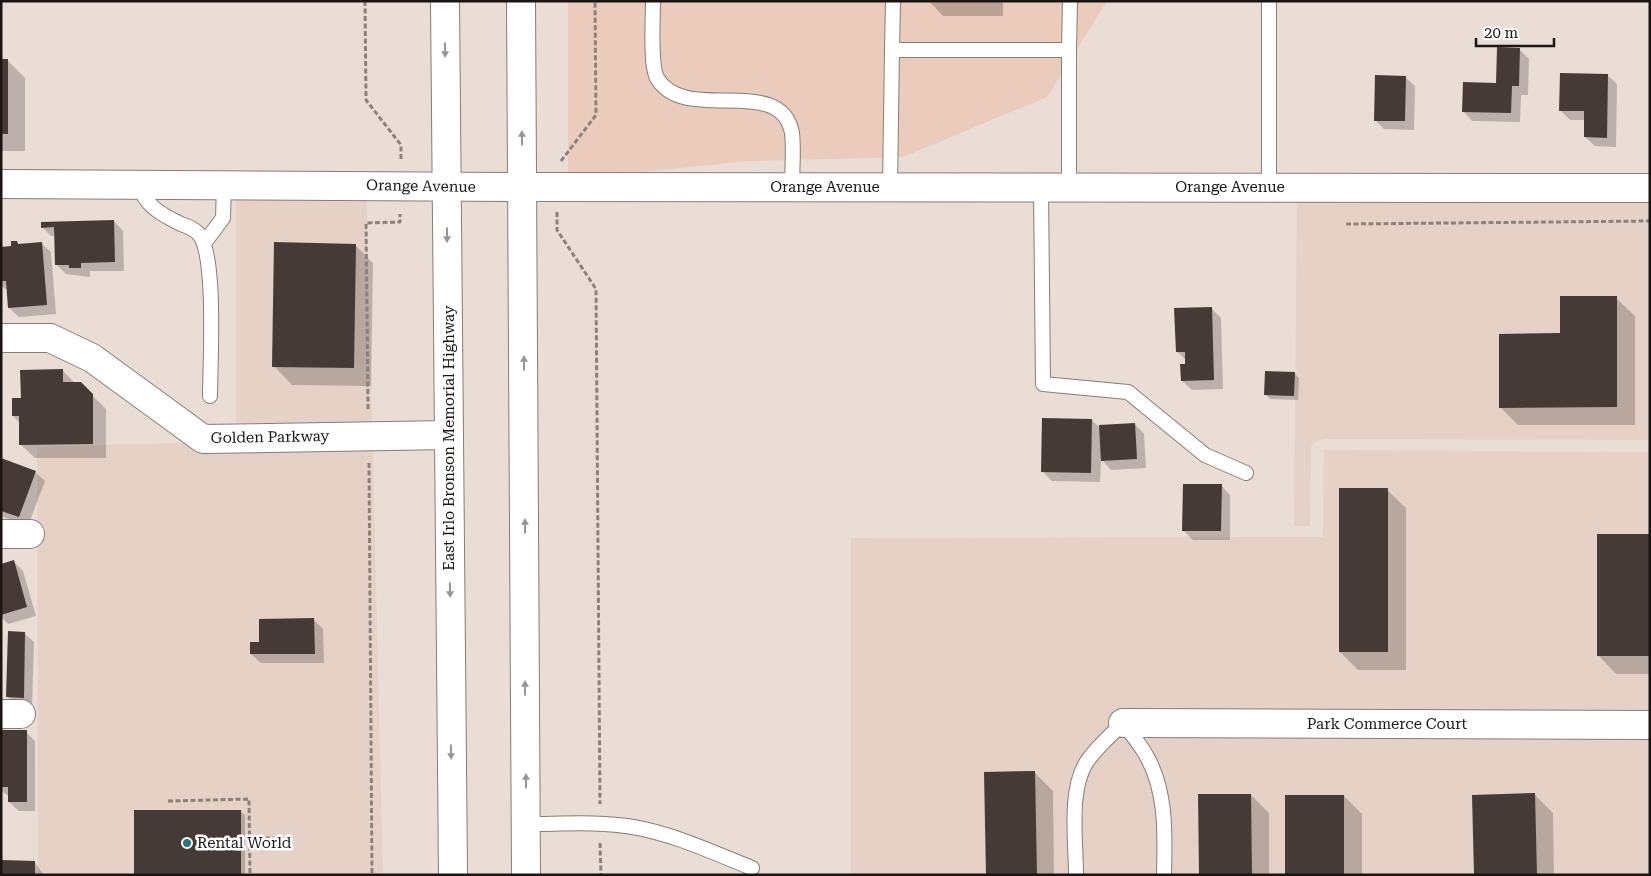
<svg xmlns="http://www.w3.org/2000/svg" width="1651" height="876" viewBox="0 0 1651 876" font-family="'Roboto Serif',serif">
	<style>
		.built { fill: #e6d1c6 }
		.green { fill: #ebcbbb }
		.shadow { fill: #0003 }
		.building { fill: #453a35 }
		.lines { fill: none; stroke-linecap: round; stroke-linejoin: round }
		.service-casing { stroke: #887c76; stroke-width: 16 }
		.minor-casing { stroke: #887c76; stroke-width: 30 }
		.trunk-casing { stroke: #887c76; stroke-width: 30 }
		.path { stroke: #8b827d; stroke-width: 3; stroke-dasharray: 5 2.5; stroke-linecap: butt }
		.service { stroke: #fff; stroke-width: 14 }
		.minor { stroke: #fff; stroke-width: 28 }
		.trunk { stroke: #fff; stroke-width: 28 }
		.oneway { fill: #989695 }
		.poi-dot { fill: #2c747e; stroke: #fff; stroke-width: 2 }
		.labels { text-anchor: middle; stroke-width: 5; stroke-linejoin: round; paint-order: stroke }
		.street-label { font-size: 15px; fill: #1a1513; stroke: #fff }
		.poi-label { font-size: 15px; fill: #1a1513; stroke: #fff; text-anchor: start }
	</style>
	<rect width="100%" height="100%" fill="#eaddd6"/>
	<!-- built -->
	<path class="built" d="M 236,176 L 366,176 L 383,875 L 38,875 L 37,447 L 236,441 Z
		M 1650,181 L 1650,440 L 1324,439 L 1316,441 L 1311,447 L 1310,526 L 1294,526 L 1297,188 Z
		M 1324,450 L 1650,452 L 1650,875 L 851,875 L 851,538 L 1323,537 Z"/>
	<!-- green -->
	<path class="green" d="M 568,1 L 1107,1 L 1047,97 L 903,157 L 750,161 L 568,179 Z"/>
	<!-- shadow -->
	<path class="shadow" d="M 929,1 L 1003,1 L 1003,16 L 943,16 Z
		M 1519,49 L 1529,59 L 1528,95 L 1521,95 L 1520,122 L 1472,121 L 1463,111 L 1497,84 Z
		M 1,60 L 7,60 L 25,78 L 25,151 L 1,151 Z
		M 1607,75 L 1617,84 L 1616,147 L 1595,146 L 1585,137 L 1585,120 L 1570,120 L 1560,110 Z
		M 1405,77 L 1415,86 L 1414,130 L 1384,129 L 1375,120 Z
		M 114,221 L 123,231 L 124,271 L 90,271 L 90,277 L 66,274 L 57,265 L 56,236 L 51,236 L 42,227 Z
		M 17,242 L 19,245 L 41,243 L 51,252 L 56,314 L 19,317 L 9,308 L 8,290 L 1,286 L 1,274 Z
		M 355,245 L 373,263 L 371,386 L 292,385 L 274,366 Z
		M 1616,298 L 1635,316 L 1635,425 L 1518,425 L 1500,407 L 1562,334 Z
		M 1211,308 L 1221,318 L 1223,389 L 1192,390 L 1182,381 L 1186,360 L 1177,352 Z
		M 62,370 L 75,383 L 80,383 L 106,409 L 106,458 L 35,458 L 20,444 L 20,423 L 13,416 L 22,400 Z
		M 1294,373 L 1299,378 L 1298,400 L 1270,399 L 1266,395 Z
		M 1092,420 L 1101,429 L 1135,424 L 1144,434 L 1146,468 L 1111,470 L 1101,459 L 1100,482 L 1052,481 L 1043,472 Z
		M 1,459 L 35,472 L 45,481 L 28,526 L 1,516 Z
		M 1221,485 L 1230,495 L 1230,540 L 1193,540 L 1183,530 Z
		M 1387,490 L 1406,508 L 1406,670 L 1358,670 L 1340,652 Z
		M 1650,535 L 1650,674 L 1616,674 L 1598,655 Z
		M 13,561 L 23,571 L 36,616 L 8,624 L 1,617 L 1,565 Z
		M 313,619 L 323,629 L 324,663 L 261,663 L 251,654 Z
		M 24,633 L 34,642 L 32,707 L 17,706 L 8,697 Z
		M 1,732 L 26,732 L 35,741 L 35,811 L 19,811 L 9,802 L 9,796 L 1,791 Z
		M 1035,773 L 1053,791 L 1054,875 L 987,875 Z
		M 1251,795 L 1269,813 L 1269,875 L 1200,875 Z
		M 1535,795 L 1553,813 L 1554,875 L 1475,875 Z
		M 1344,796 L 1362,814 L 1362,875 L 1286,875 Z
		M 240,811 L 245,815 L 245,875 L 135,875 Z
		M 35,863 L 44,875 L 1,875 Z"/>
	<!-- building -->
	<path class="building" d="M 1497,47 L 1520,48 L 1519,86 L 1512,86 L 1511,113 L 1462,112 L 1463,82 L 1496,83 Z
		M 1,59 L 8,59 L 8,134 L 1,134 Z
		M 1560,73 L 1608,74 L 1607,138 L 1584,137 L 1584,111 L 1559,111 Z
		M 1375,75 L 1406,76 L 1405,121 L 1374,121 Z
		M 114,220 L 115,262 L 81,263 L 81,268 L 69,268 L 69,265 L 55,265 L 54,227 L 41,228 L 41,222 Z
		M 11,241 L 17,241 L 18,244 L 42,242 L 47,305 L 8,308 L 6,281 L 1,281 L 1,247 L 11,246 Z
		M 274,242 L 356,244 L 354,368 L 272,367 Z
		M 1560,296 L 1617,296 L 1617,407 L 1499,408 L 1499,334 L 1560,333 Z
		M 1212,307 L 1214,380 L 1181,381 L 1180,364 L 1185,364 L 1185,352 L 1176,352 L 1174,308 Z
		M 63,369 L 63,382 L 81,382 L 93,394 L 93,444 L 19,445 L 19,416 L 12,416 L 12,398 L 21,398 L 20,370 Z
		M 1265,371 L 1295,372 L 1294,396 L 1264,395 Z
		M 1042,418 L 1092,419 L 1091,473 L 1041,472 Z
		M 1135,423 L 1137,459 L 1101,461 L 1099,425 Z
		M 1,458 L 36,471 L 19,517 L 1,511 Z
		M 1183,484 L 1222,484 L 1221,531 L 1182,531 Z
		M 1339,488 L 1388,488 L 1388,652 L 1339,652 Z
		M 1597,534 L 1650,534 L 1650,656 L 1597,656 Z
		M 14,560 L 27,607 L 1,615 L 1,564 Z
		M 314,618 L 315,654 L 250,654 L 250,642 L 259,642 L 259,619 Z
		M 8,631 L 25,632 L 24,698 L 6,697 Z
		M 1,730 L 27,730 L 27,802 L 8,802 L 8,787 L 1,787 Z
		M 1035,771 L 1037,875 L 986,875 L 984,772 Z
		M 1535,793 L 1537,875 L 1474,875 L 1472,795 Z
		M 1198,794 L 1251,794 L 1252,875 L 1199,875 Z
		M 1285,795 L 1344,795 L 1344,875 L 1285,875 Z
		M 134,810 L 241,810 L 241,875 L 134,875 Z
		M 1,860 L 35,861 L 35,875 L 1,875 Z"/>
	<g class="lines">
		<defs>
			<path id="service" d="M 653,1 C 653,18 650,65 657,78 C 684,125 781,73 792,133 C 794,150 792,170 792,187
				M 892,50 L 893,1
				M 1069,50 L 1070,1
				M 138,184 C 146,206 160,214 181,224 C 187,226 194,229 198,233 C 217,252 210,365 210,396
				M 890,187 L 892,50 L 1069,50 L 1069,187
				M 1041,187 L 1043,384 L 1128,392 L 1205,455 L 1246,473
				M 1269,187 L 1269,1
				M 205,242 L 223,218 L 224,185
				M 526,824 C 561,824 599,821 633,827 C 674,834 714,853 752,868
				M 1076,875 C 1076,841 1068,788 1088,760 C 1098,746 1111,735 1123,723 C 1131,734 1140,744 1146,755 C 1167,791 1165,835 1164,875"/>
			<path id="minor" d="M 1,184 L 523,187 L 1650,188
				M 1,338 L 50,338 L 92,358 L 203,439 L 448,435
				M 1,534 L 30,534
				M 1,714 L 21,714
				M 1123,723 L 1650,725"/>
			<path id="trunk" d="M 445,1 L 453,875
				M 521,1 L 526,875"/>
		</defs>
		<!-- service casing -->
		<use href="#service" class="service-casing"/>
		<!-- minor casing -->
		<use href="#minor" class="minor-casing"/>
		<!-- trunk casing -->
		<use href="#trunk" class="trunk-casing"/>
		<!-- path -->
		<path class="path" d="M 365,1 L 366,100 L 401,145 L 401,160
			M 561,161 L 596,115 L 595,1
			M 557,212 L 557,230 L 596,289 L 600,804
			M 1346,224 L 1650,221
			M 368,409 L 366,223 L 400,222 L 400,214
			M 369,463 L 372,875
			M 168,801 L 249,799 L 250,875
			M 250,838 L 274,838
			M 600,843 L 601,875"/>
		<!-- service -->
		<use href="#service" class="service"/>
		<!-- minor -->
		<use href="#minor" class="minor"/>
		<!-- trunk -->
		<use href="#trunk" class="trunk"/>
	</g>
	<!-- one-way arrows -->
	<defs><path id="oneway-solid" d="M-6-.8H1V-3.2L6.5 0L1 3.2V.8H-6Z" transform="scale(1.25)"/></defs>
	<g class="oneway">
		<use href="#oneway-solid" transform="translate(445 50) rotate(89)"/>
		<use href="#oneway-solid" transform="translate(522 138) rotate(-91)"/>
		<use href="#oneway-solid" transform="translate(447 235) rotate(90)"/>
		<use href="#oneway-solid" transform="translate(524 363) rotate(-90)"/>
		<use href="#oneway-solid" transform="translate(525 526) rotate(-90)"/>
		<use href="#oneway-solid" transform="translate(450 590) rotate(89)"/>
		<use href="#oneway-solid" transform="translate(525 688) rotate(-90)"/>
		<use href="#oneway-solid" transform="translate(451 752) rotate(89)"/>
		<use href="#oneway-solid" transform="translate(526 781) rotate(-90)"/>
	</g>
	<!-- markers -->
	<circle class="poi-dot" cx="187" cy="843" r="5"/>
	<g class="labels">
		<!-- street labels -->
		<g class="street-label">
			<text transform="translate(421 186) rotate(1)" y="5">Orange Avenue</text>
			<text x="825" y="192">Orange Avenue</text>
			<text x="1230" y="192">Orange Avenue</text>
			<text transform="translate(270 437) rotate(-1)" y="5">Golden Parkway</text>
			<text transform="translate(449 438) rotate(-90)" y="5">East Irlo Bronson Memorial Highway</text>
			<text x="1387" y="729">Park Commerce Court</text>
		</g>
		<!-- poi labels -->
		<g class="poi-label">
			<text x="197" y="848">Rental World</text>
		</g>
	</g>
	<!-- border -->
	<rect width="1651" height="876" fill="none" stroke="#1a1513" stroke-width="5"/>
	<!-- scale -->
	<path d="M1476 38v8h78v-8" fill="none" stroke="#1a1513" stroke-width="2.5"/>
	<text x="1484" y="38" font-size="15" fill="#1a1513" stroke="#ffffff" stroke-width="4" paint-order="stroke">20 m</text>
</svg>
